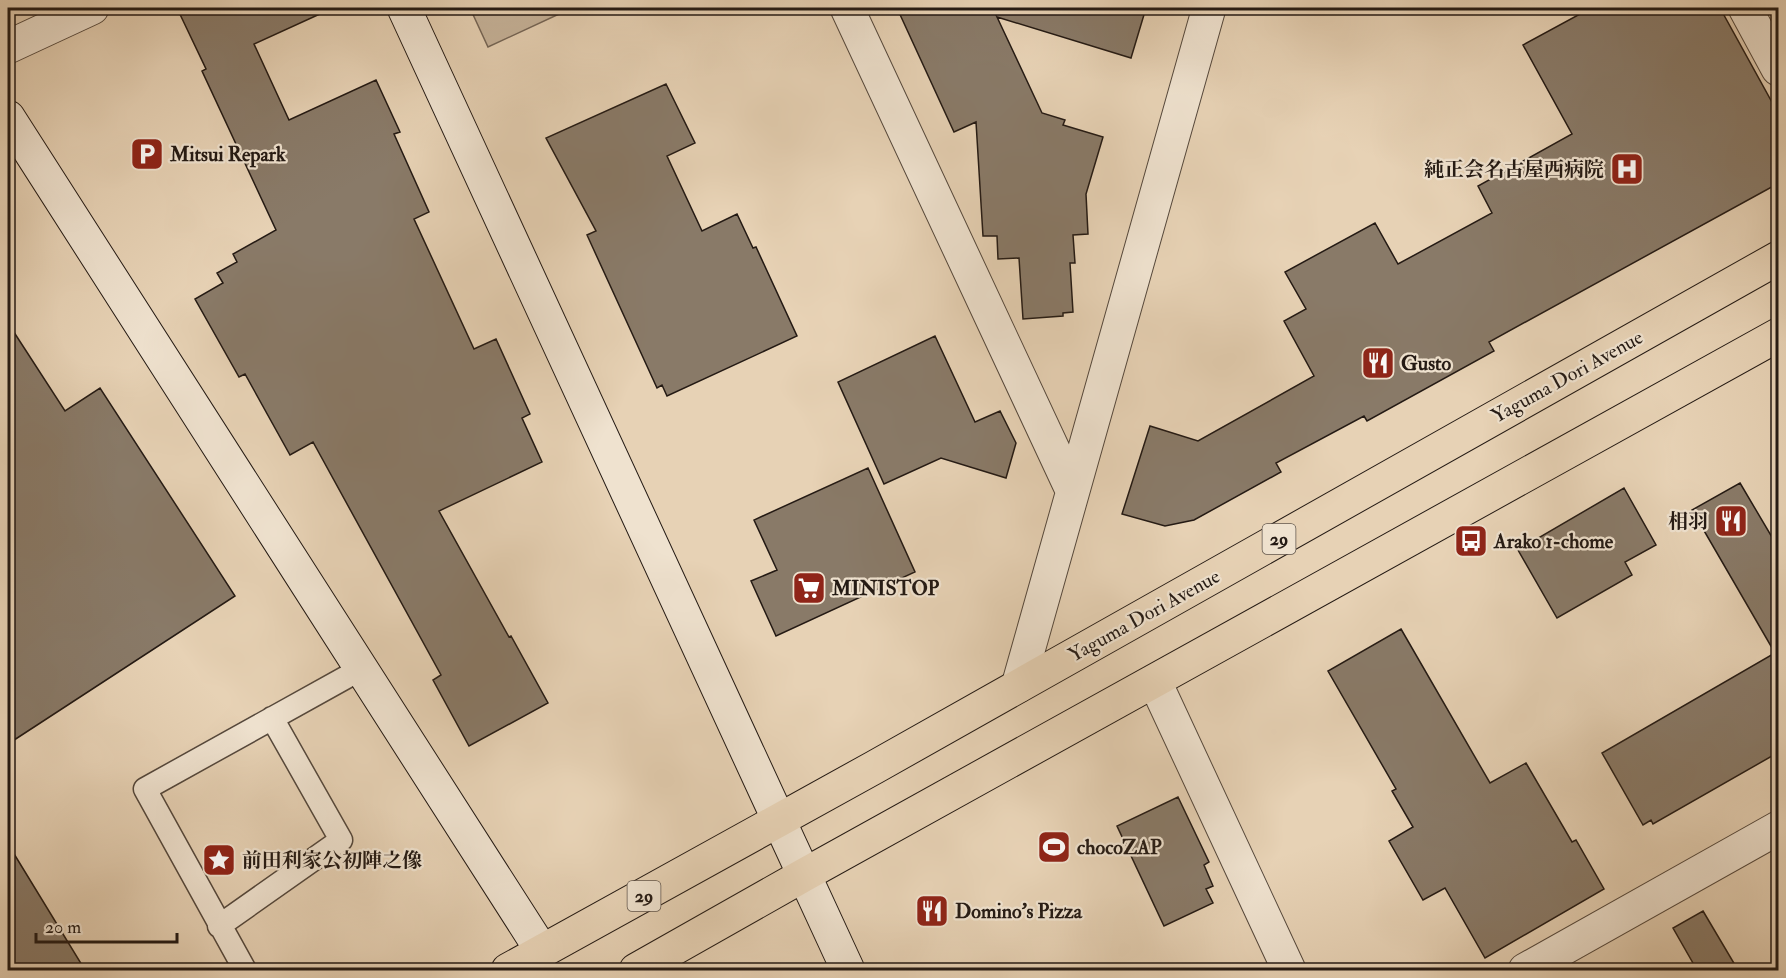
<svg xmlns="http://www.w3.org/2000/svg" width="1786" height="978" viewBox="0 0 1786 978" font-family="'IM FELL Double Pica','Noto Serif JP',serif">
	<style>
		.green { fill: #c6b39a; stroke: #756657; stroke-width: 1.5 }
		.building { fill: #897a68; stroke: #241a14; stroke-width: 1.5 }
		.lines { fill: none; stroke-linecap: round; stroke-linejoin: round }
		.lane-casing { stroke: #55483c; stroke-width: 25 }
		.street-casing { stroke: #55483c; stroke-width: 35 }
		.secondary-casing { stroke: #241a14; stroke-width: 35 }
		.primary-casing { stroke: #241a14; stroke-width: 35 }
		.lane { stroke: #efe2cf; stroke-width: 22 }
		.street { stroke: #efe2cf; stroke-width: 33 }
		.secondary { stroke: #efe2cf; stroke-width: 33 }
		.primary { stroke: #e7d2b5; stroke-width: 33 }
		.labels { text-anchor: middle; stroke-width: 4.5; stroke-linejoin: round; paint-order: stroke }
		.shield { fill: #efe2cf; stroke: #61564c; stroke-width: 1.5 }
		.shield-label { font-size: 18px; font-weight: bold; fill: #241a14 }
		.poi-label { font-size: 20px; font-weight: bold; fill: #241a14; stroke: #efe2cf; text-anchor: start }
		.street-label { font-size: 20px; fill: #241a14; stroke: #efe2cf }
	</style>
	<rect width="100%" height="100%" fill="#e7d2b5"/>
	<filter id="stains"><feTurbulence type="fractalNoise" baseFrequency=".00333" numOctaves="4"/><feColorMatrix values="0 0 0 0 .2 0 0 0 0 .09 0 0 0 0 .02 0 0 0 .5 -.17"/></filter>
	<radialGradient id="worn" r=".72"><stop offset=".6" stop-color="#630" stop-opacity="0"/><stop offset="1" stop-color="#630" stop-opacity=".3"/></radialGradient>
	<!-- green -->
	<path class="green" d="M 470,8 L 572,8 L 488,47 Z"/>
	<!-- building -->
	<path class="building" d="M 177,8 L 333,8 L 254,44 L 289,120 L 376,80 L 400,132 L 394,134 L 429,212 L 414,219 L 474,349 L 496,339 L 530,414 L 522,418 L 542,462 L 439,511 L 509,637 L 511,636 L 548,703 L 469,746 L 433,680 L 441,675 L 313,442 L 290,455 L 245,374 L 239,377 L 195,299 L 223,283 L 217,273 L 237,262 L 233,254 L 276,230 L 202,71 L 206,69 Z
		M 897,8 L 992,8 L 996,15 L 997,8 L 1146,8 L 1131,58 L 997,17 L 1042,113 L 1065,120 L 1063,125 L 1103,137 L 1086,194 L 1088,234 L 1073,235 L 1075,263 L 1070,263 L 1073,312 L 1063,313 L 1063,316 L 1023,319 L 1019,258 L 998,259 L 997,236 L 983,236 L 976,122 L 954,132 Z
		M 1591,8 L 1720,8 L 1779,115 L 1779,183 L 1489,342 L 1494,351 L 1367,421 L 1364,416 L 1276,463 L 1281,472 L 1194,520 L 1165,526 L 1122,514 L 1150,426 L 1198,441 L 1314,376 L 1284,321 L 1306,309 L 1285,272 L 1375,223 L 1398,264 L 1492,213 L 1478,186 L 1572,134 L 1523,45 Z
		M 666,84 L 695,143 L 667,156 L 702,231 L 737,214 L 753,248 L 756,247 L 797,336 L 667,396 L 662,385 L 657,388 L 587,235 L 596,231 L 546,138 Z
		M 8,323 L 65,411 L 100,388 L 235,596 L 8,744 Z
		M 935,336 L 975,422 L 1000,411 L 1016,443 L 1006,478 L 941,458 L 884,484 L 838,382 Z
		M 868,468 L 915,572 L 776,636 L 751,581 L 777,570 L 754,520 Z
		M 1740,483 L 1779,549 L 1779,752 L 1653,824 L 1651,820 L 1643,825 L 1602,753 L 1775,653 L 1692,510 Z
		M 1624,488 L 1656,545 L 1625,562 L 1632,575 L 1557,618 L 1518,550 Z
		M 1401,629 L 1490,783 L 1526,763 L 1572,842 L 1576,840 L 1604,889 L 1485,958 L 1445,888 L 1423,900 L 1389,841 L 1413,827 L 1392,791 L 1396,789 L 1328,671 Z
		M 1178,797 L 1209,862 L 1204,865 L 1213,886 L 1206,889 L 1213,903 L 1164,926 L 1117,826 Z
		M 8,844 L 85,970 L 8,970 Z
		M 1703,911 L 1738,970 L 1697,970 L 1673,928 Z"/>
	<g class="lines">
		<defs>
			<path id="lane" d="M 219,926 L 341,840 L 272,718
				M 245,970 L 145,789 L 361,669"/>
			<path id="street" d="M 847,8 L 1072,490
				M 1745,8 L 1778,69
				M 8,47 L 92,8
				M 1155,682 L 1289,970
				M 1018,686 L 1209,8
				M 1525,970 L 1778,828"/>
			<path id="secondary" d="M 404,8 L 848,970
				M 8,117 L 542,951"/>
			<path id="primary" d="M 508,970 L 875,767 L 1778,258
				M 636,970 L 804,875 L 1778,335"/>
		</defs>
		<!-- lane casing -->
		<use href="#lane" class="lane-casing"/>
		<!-- street casing -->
		<use href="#street" class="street-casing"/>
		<!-- secondary casing -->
		<use href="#secondary" class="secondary-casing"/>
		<!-- primary casing -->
		<use href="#primary" class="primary-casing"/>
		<!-- lane -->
		<use href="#lane" class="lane"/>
		<!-- street -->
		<use href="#street" class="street"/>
		<!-- secondary -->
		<use href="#secondary" class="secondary"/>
		<!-- primary -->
		<use href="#primary" class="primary"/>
	</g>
	<!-- icons -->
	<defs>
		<symbol id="parking-square" viewBox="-11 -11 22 22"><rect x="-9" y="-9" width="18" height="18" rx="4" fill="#8f2418" stroke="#efe2cf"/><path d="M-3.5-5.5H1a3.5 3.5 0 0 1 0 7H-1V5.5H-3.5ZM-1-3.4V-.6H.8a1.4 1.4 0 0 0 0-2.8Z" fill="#fff"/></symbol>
		<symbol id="hospital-square" viewBox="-11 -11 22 22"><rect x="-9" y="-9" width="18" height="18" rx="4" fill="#8f2418" stroke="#efe2cf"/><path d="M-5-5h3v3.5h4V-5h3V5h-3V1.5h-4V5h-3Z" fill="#fff"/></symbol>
		<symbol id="restaurant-square" viewBox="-11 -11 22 22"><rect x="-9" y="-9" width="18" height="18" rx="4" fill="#8f2418" stroke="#efe2cf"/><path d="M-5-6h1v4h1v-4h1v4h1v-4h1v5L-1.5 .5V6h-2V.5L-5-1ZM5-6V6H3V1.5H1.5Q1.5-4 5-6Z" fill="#fff"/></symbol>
		<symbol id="bus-square" viewBox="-11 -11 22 22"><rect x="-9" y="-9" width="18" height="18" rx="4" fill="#8f2418" stroke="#efe2cf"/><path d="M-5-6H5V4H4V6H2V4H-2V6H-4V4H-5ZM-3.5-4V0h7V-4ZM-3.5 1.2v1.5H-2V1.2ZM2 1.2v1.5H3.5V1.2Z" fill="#fff"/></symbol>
		<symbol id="supermarket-square" viewBox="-11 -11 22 22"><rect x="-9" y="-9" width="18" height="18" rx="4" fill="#8f2418" stroke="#efe2cf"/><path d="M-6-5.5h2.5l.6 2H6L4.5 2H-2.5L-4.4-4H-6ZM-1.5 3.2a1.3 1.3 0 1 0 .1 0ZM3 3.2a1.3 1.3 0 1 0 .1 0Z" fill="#fff"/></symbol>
		<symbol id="stadium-square" viewBox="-11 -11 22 22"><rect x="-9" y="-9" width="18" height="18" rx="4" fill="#8f2418" stroke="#efe2cf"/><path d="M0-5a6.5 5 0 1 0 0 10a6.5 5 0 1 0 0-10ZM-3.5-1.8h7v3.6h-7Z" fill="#fff"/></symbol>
		<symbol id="sight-square" viewBox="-11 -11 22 22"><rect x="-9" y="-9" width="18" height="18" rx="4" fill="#8f2418" stroke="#efe2cf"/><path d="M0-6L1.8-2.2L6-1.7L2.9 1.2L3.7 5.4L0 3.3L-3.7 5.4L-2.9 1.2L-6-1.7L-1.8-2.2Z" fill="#fff"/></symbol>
	</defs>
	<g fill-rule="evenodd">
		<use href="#parking-square" x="128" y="135" width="38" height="38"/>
		<use href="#hospital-square" x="1608" y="150" width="38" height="38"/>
		<use href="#restaurant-square" x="1359" y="344" width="38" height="38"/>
		<use href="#restaurant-square" x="1712" y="502" width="38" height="38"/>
		<use href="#bus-square" x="1452" y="522" width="38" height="38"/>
		<use href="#supermarket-square" x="790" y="569" width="38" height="38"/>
		<use href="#stadium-square" x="1035" y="828" width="38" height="38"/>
		<use href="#sight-square" x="200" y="841" width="38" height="38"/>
		<use href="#restaurant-square" x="913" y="892" width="38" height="38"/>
	</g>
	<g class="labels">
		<!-- shield labels -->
		<g class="shield">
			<rect x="1262.5" y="524" width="33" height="30" rx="4.5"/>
			<rect x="627.5" y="881" width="33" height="30" rx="4.5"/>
		</g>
		<g class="shield-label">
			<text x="1279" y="545">29</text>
			<text x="644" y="902">29</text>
		</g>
		<!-- poi labels -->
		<g class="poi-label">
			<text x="170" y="161">Mitsui Repark</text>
			<text x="1604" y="176" text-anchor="end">純正会名古屋西病院</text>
			<text x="1401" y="370">Gusto</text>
			<text x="1708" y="528" text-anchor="end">相羽</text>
			<text x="1494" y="548">Arako 1-chome</text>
			<text x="832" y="595">MINISTOP</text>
			<text x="1077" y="854">chocoZAP</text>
			<text x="242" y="867">前田利家公初陣之像</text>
			<text x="955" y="918">Domino's Pizza</text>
		</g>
		<!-- street labels -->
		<g class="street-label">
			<text transform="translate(1567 376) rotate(-29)" y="7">Yaguma Dori Avenue</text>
			<text transform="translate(1144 615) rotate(-29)" y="7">Yaguma Dori Avenue</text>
		</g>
	</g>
	<!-- margin -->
	<rect width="1786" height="978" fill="none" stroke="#e7d2b5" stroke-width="30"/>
	<rect x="9" y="9" width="1768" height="960" fill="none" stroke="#241a14" stroke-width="3"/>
	<rect x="15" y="15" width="1756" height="948" fill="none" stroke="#241a14" stroke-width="1.5"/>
	<!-- scale -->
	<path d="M36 933v9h141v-9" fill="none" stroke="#241a14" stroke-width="3"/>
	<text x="45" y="933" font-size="18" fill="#241a14" stroke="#efe2cf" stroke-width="4.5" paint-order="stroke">20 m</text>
	<rect width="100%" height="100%" filter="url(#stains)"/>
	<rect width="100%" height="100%" fill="url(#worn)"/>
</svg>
